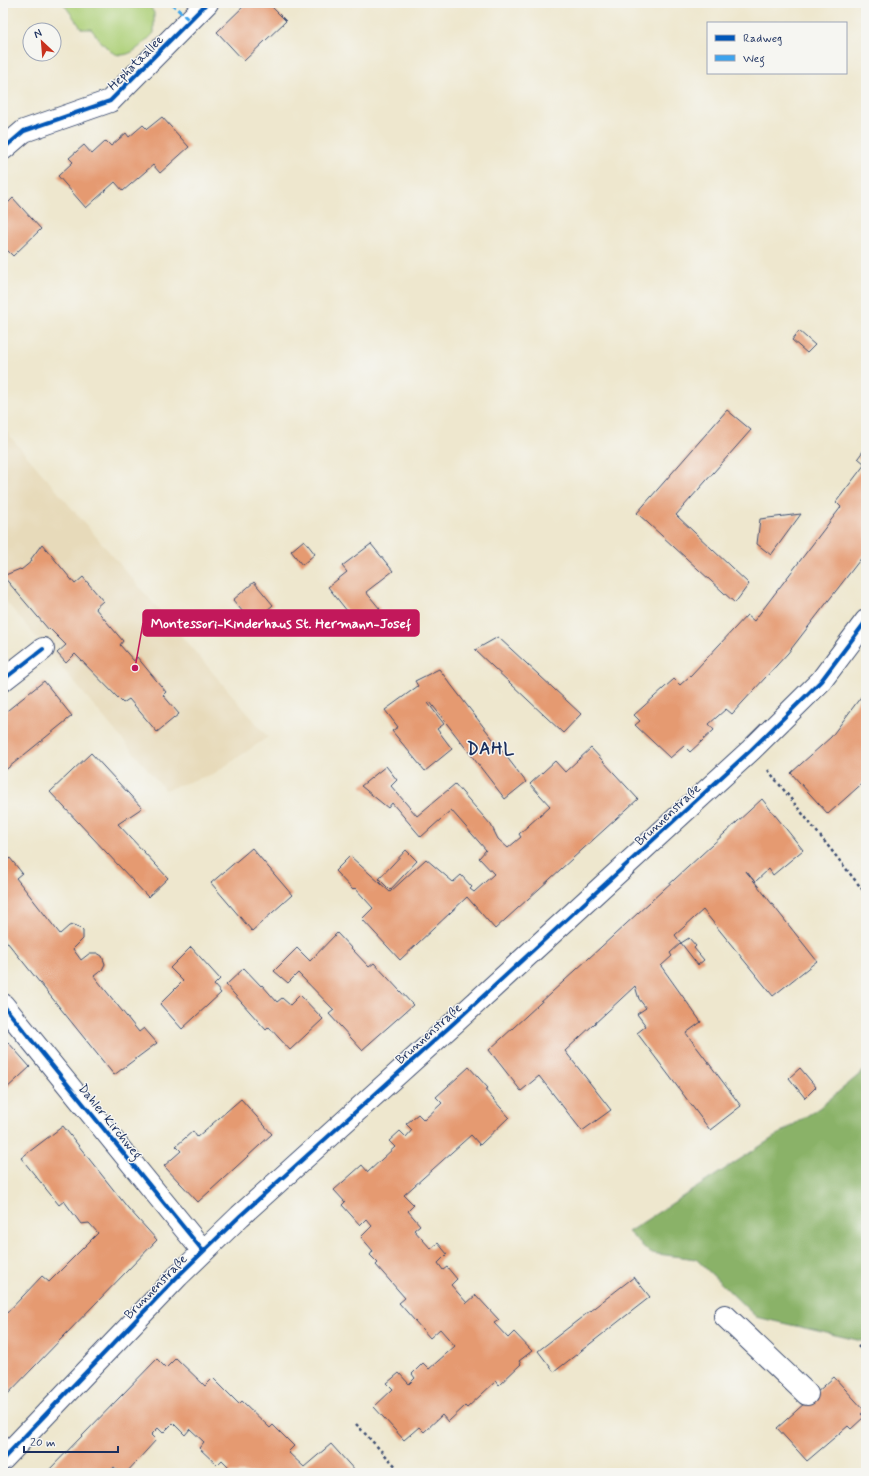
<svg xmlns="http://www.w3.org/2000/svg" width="869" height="1476" viewBox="0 0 869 1476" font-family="Mynerve,sans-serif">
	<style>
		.built { fill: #e7daba }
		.green { fill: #add078; stroke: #64806b }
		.forest { fill: #8ab268; stroke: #527063 }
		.building { fill: #e59a71 }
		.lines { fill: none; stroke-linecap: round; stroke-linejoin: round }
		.minor-casing { stroke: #3b4b6f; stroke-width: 24 }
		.path { stroke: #3b4b6f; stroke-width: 2.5; stroke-dasharray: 3 3; stroke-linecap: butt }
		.minor { stroke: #fff; stroke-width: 22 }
		.quiet { stroke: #3da3ed; stroke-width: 3; stroke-dasharray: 6 3; stroke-linecap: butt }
		.cycleway-casing { stroke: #f6f6f2; stroke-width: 6 }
		.cycleway { stroke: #0057b8; stroke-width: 4 }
		.labels { text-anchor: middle; stroke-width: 3; stroke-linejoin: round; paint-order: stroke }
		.street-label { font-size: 13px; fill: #1b2f5e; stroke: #f6f6f2 }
		.district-label { font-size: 17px; font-weight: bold; letter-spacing: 1px; fill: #1b2f5e; stroke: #f6f6f2 }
		.leader { fill: none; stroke: #c2185b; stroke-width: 1.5 }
		.callout-dot { fill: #c2185b; stroke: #f6f6f2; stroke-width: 1.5 }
		.callout { fill: #c2185b; stroke: #c2185b; stroke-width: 1.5 }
		.callout-label { font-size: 14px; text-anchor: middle; font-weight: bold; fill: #fff }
	</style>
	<rect width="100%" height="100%" fill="#f6f6f2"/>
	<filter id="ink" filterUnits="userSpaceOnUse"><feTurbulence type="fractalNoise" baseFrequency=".025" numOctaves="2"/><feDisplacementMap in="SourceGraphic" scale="8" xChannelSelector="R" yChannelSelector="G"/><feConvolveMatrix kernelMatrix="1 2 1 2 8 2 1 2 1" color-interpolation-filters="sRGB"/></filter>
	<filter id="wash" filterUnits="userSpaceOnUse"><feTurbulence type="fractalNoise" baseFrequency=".012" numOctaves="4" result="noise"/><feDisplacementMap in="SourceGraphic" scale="16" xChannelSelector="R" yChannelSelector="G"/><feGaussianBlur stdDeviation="0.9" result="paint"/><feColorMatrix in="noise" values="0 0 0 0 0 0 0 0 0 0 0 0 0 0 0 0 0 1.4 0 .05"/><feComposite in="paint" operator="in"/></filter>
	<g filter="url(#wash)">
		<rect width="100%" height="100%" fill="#eee7ce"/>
		<!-- built -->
		<path class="built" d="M 3,428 L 268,737 L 215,773 L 165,790 L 3,598 Z"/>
		<!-- green -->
		<path class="green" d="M 63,3 L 148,3 L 154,13 L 154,33 C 142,45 124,66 107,48 C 101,42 96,35 91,29 L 82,29 Z"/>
		<!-- forest -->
		<path class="forest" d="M 866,1069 L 866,1342 L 756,1317 L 696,1259 L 650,1253 L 628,1232 L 819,1108 Z"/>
		<g id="blocks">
			<!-- building -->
			<path class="building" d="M 247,3 L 268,3 L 286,21 L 244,61 L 217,32 Z
				M 162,117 L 189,147 L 160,173 L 153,165 L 123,191 L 115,182 L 86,208 L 58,176 L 73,162 L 69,158 L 84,145 L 92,154 L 106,141 L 111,146 L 126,133 L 129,137 L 143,125 L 147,129 Z
				M 13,198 L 41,229 L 13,256 L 4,247 L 3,248 L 3,208 Z
				M 799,331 L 815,345 L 807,353 L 792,340 Z
				M 727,410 L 751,430 L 676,515 L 749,584 L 735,603 L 637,513 Z
				M 866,447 L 866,552 L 788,653 L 732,714 L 726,709 L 709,724 L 714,730 L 690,752 L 684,746 L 670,758 L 635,725 L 640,721 L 634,715 L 674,679 L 680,685 L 691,675 L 747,615 L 754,621 L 841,507 L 836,502 L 865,464 L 858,458 Z
				M 801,514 L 771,555 L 757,544 L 760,519 Z
				M 304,540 L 315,554 L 302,565 L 291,551 Z
				M 42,544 L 75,584 L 83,577 L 103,601 L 95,608 L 123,641 L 120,645 L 134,661 L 137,657 L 166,692 L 163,695 L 179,714 L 157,732 L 129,699 L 123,703 L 75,654 L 66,663 L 57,653 L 66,645 L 50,629 L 49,630 L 3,576 L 20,569 L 21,570 L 32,561 L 31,559 Z
				M 371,544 L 393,571 L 366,592 L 380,609 L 359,626 L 328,587 L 347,572 L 342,566 Z
				M 254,582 L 273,605 L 252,623 L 233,600 Z
				M 498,637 L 581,714 L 563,733 L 475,650 Z
				M 439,669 L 526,782 L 505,799 L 430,702 L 428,703 L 444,724 L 437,729 L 452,749 L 425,771 L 392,731 L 398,727 L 385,710 L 418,686 L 415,681 Z
				M 44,681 L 72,716 L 3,772 L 3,714 Z
				M 866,690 L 866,780 L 828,814 L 791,773 L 831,737 Z
				M 591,748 L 638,799 L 495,929 L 467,897 L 400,960 L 362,919 L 373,908 L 355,888 L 353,890 L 335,871 L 350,856 L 390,892 L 426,859 L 453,882 L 461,875 L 472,887 L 470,889 L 474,892 L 494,874 L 479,858 L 486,850 L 451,810 L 421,837 L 392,803 L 388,808 L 361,786 L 386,766 L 397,780 L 391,786 L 417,816 L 455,784 L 491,825 L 498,839 L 508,848 L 521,837 L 519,834 L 550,806 L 530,784 L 555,761 L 565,772 Z
				M 91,753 L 142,808 L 118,824 L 168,878 L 148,897 L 50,792 Z
				M 762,799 L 803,850 L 773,875 L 769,869 L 755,882 L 746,871 L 817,961 L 773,996 L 703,910 L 675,935 L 681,943 L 689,938 L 696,946 L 694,948 L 704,960 L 698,965 L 681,943 L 670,953 L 672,956 L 661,966 L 701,1022 L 686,1033 L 741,1106 L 710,1130 L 637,1033 L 646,1026 L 637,1014 L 646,1008 L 639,999 L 635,986 L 565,1051 L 611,1110 L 582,1131 L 539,1076 L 521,1091 L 489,1050 Z
				M 252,848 L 292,895 L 252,931 L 211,883 Z
				M 406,850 L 417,861 L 390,890 L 379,879 Z
				M 10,858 L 22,873 L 16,878 L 60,934 L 69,926 L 73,925 L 79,927 L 83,931 L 83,939 L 73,949 L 81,960 L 90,953 L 97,953 L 102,956 L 105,964 L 102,970 L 94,976 L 139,1032 L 144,1028 L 157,1043 L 114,1075 L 3,937 L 3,864 Z
				M 337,933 L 369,967 L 374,963 L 413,1005 L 362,1050 L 329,1014 L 334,1010 L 298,973 L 288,983 L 274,971 L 297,948 L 310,961 Z
				M 191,947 L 220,979 L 214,985 L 221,993 L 182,1029 L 160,1004 L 183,981 L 170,968 Z
				M 244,968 L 261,986 L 262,985 L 277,1002 L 282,998 L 290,1005 L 300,995 L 323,1019 L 290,1050 L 269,1027 L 266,1030 L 226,985 Z
				M 8,1042 L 30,1067 L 6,1089 L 3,1087 L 3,1047 Z
				M 469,1067 L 488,1088 L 485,1090 L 509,1117 L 480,1145 L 471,1135 L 404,1195 L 414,1205 L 408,1211 L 420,1225 L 414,1230 L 431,1249 L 438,1243 L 447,1254 L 438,1263 L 443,1270 L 447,1267 L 457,1279 L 451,1285 L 467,1303 L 476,1295 L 499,1320 L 494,1323 L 508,1338 L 514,1332 L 532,1351 L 519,1361 L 521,1364 L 499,1385 L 496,1381 L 467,1408 L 465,1406 L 448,1422 L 442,1415 L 424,1432 L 419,1427 L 404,1440 L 374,1407 L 393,1389 L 387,1383 L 399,1373 L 409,1384 L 415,1378 L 412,1374 L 423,1363 L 429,1369 L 455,1346 L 440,1329 L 430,1338 L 399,1303 L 405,1298 L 376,1265 L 378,1263 L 370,1255 L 373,1251 L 361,1237 L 372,1226 L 366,1219 L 360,1225 L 342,1205 L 345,1202 L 334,1190 L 362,1165 L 368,1172 L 395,1147 L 389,1141 L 400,1131 L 406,1137 L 412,1130 L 406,1124 L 418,1114 L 424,1120 L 442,1103 L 436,1097 Z
				M 800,1068 L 816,1087 L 805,1098 L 789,1078 Z
				M 241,1099 L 272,1134 L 198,1202 L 164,1166 L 181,1151 L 176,1146 L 193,1131 L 197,1137 Z
				M 63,1126 L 128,1208 L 157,1240 L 3,1399 L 3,1315 L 4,1316 L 42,1276 L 49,1282 L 98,1233 L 89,1223 L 81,1224 L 64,1201 L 59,1205 L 21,1158 Z
				M 634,1277 L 650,1297 L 554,1372 L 538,1351 Z
				M 176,1358 L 205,1386 L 213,1378 L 239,1404 L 242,1401 L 270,1428 L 273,1425 L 294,1446 L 288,1452 L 304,1467 L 331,1444 L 357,1473 L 226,1473 L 230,1468 L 222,1460 L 217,1465 L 199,1448 L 204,1442 L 190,1429 L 185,1435 L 173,1423 L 163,1433 L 158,1428 L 151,1435 L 156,1440 L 126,1473 L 121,1473 L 114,1467 L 108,1473 L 46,1473 L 157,1359 L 166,1368 Z
				M 834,1377 L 865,1411 L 861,1414 L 864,1417 L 851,1429 L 848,1426 L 807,1461 L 777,1428 Z"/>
		</g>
	</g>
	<g filter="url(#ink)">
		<use href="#blocks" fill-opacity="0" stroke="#3b4b6f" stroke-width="1"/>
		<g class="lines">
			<defs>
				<path id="minor" d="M 3,149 L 24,131 L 110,101 L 207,3
					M 3,680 L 43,649
					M 3,1005 L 203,1251
					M 725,1316 L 807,1394
					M 3,1459 L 178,1276 L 240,1216 L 455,1022 L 751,750 L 821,681 L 866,621"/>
			</defs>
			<!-- minor casing -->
			<use href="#minor" class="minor-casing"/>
			<!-- path -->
			<path class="path" d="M 768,770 L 866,894
				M 858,1346 L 866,1353
				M 861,1347 L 866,1349
				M 356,1424 L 402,1473"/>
			<!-- minor -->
			<use href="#minor" class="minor"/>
			<!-- quiet -->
			<path class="quiet" d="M 171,3 L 190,21"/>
			<defs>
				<path id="cycleway" d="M 3,149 L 24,131 L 110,101 L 207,3
					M 3,680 L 43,649
					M 3,1005 L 203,1251
					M 3,1459 L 178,1276 L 240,1216 L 455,1022 L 751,750 L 821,681 L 866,621"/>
			</defs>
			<!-- cycleway casing -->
			<use href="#cycleway" class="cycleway-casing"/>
			<!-- cycleway -->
			<use href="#cycleway" class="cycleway"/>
		</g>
	</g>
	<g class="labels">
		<!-- street labels -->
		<g class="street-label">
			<text transform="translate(135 62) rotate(-45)" y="5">Hephataallee</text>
			<text transform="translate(667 814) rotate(-43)" y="5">Brunnenstraße</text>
			<text transform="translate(428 1033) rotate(-42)" y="5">Brunnenstraße</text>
			<text transform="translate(111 1121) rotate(51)" y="5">Dahler Kirchweg</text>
			<text transform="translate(155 1286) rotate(-46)" y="5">Brunnenstraße</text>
		</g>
		<!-- district labels -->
		<g class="district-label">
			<text x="491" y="754">DAHL</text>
		</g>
	</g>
	<!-- callouts -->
	<path class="leader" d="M135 668L143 623"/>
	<circle class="callout-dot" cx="135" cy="668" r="4"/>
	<rect class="callout" x="143" y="610" width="276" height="26" rx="4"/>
	<g class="callout-label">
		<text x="281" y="628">Montessori-Kinderhaus St. Hermann-Josef</text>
	</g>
	<!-- margin -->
	<rect width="869" height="1476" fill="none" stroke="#f6f6f2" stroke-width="16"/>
	<!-- legend -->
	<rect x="707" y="22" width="140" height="52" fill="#f6f6f2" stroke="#9ea6b7"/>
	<rect x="715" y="35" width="20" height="6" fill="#0057b8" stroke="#9ea6b7"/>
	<text x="743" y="42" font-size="12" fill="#1b2f5e">Radweg</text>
	<rect x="715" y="55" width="20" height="6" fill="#3da3ed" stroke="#9ea6b7"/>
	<text x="743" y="62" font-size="12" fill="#1b2f5e">Weg</text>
	<!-- north arrow -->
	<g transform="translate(42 42) rotate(334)"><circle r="19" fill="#f6f6f2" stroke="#9ea6b7"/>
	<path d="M0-3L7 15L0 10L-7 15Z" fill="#c8321e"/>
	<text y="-6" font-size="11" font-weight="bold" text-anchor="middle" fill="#1b2f5e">N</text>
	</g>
	<!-- scale -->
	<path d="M24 1446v6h94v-6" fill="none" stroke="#1b2f5e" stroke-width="2"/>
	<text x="30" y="1446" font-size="12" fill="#1b2f5e" stroke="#f6f6f2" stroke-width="3" paint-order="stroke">20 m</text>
</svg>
